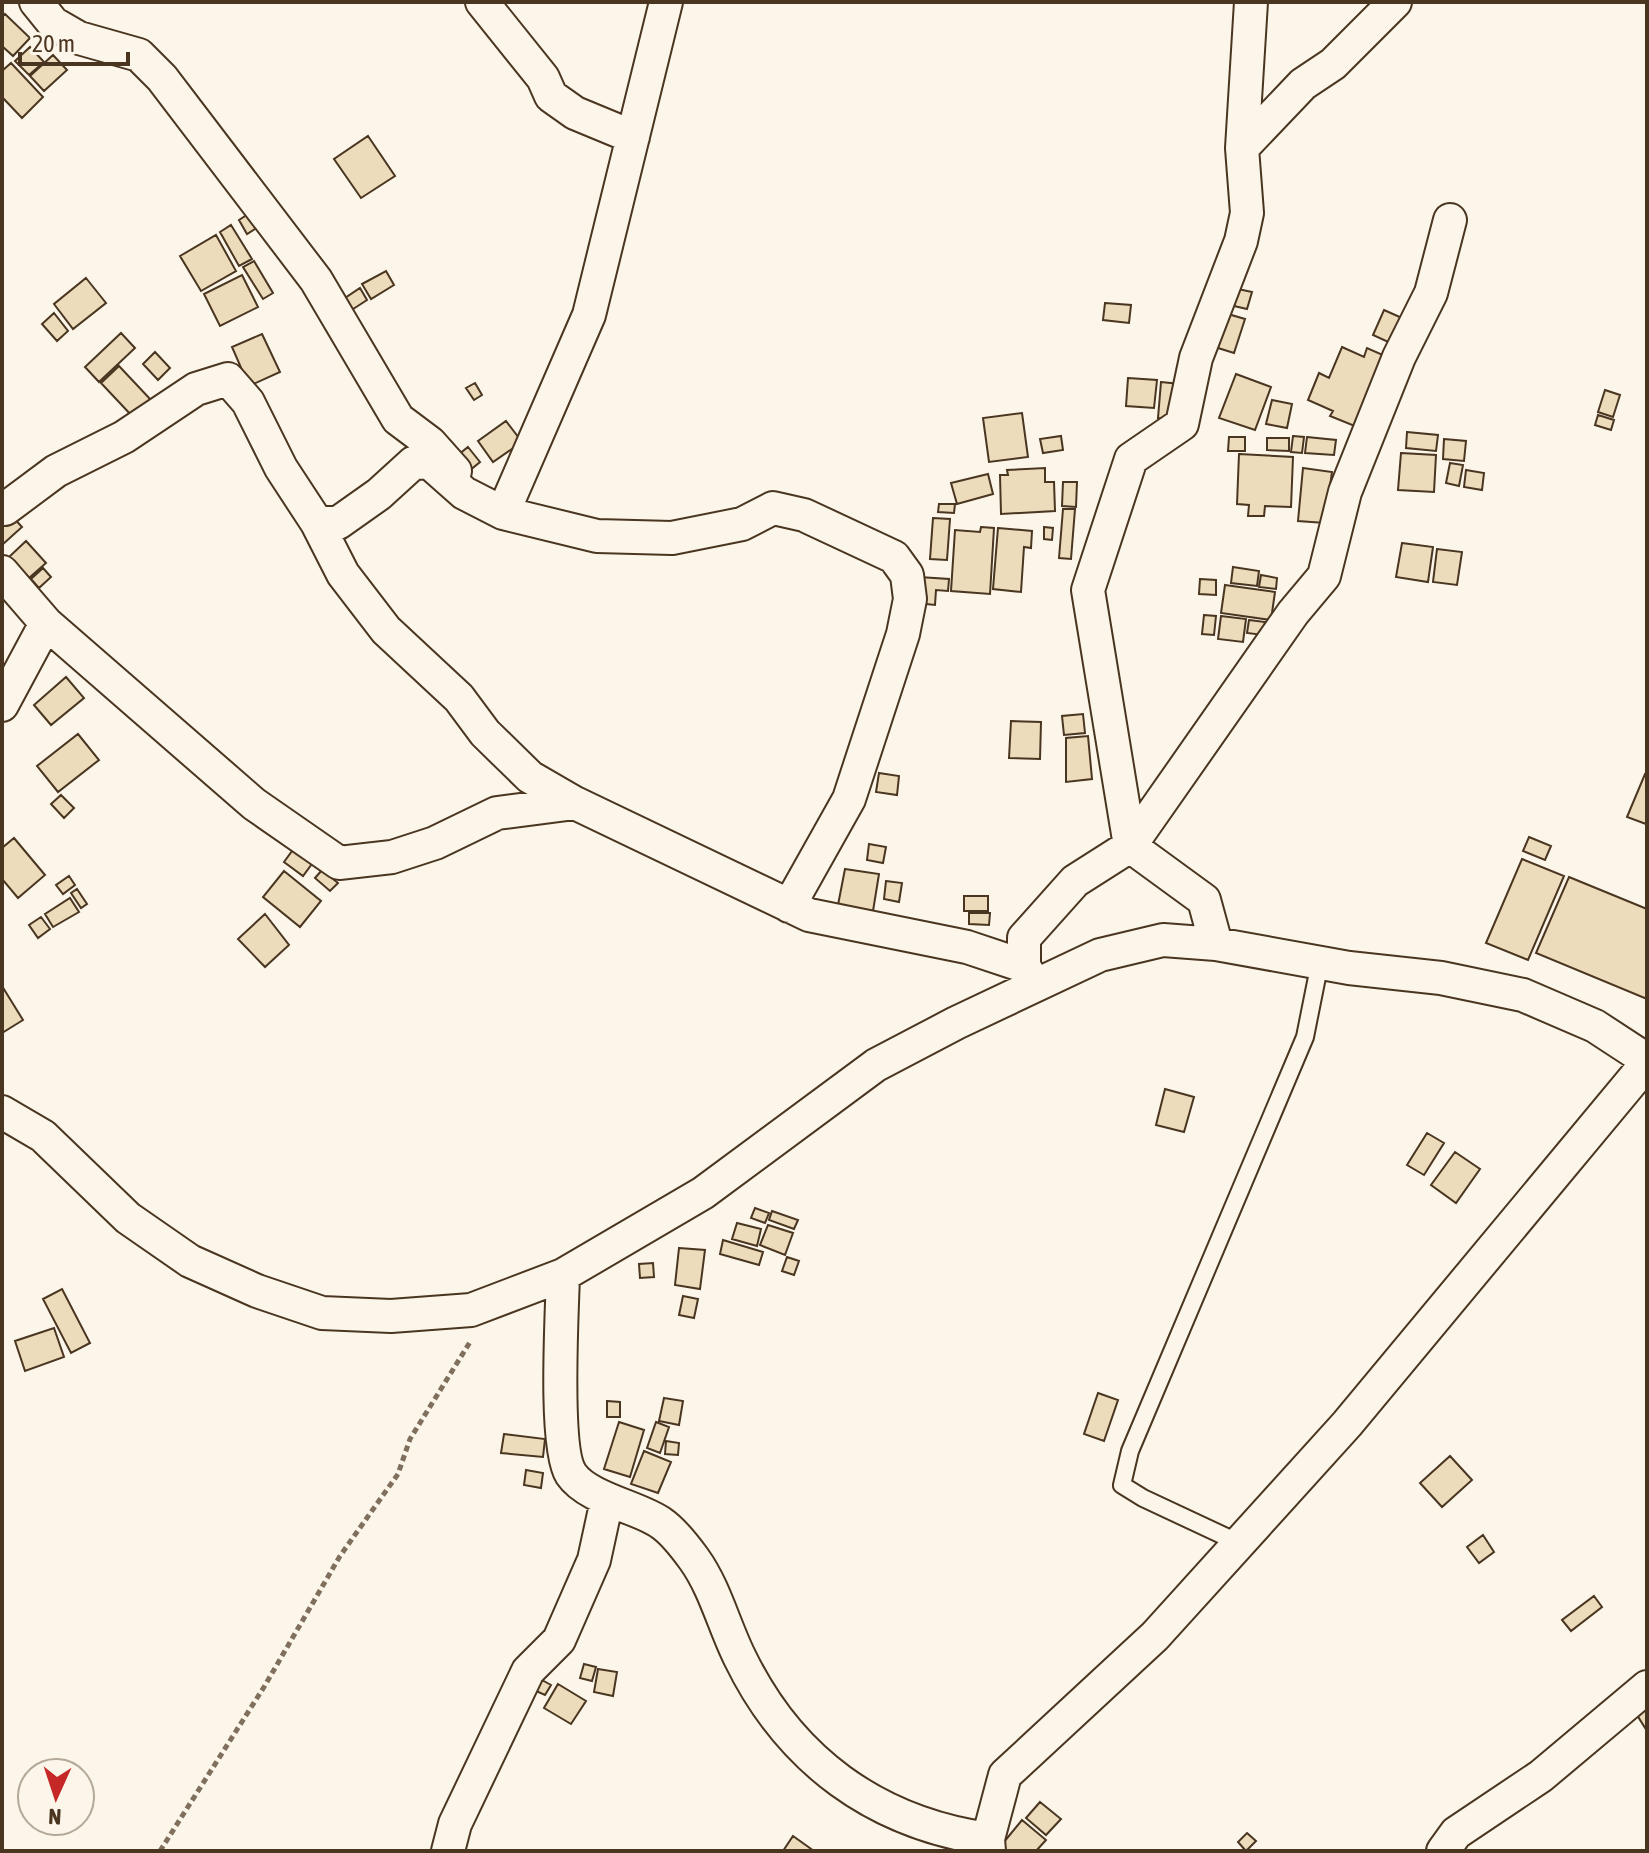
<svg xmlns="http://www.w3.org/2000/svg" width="1649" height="1853" viewBox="0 0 1649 1853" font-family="'Asap Condensed',sans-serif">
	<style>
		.building { fill: #ecdcbc; stroke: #4a3520; stroke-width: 2 }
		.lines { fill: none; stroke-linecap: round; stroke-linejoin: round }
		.service-casing { stroke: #4a3520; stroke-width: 20 }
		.minor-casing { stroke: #4a3520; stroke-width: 36 }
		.path { stroke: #7f6f5c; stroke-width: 5; stroke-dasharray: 6 4; stroke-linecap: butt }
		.service { stroke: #fbf6e9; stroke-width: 16 }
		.minor { stroke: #fbf6e9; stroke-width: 32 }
	</style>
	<rect width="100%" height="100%" fill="#fbf6e9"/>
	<!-- building -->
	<path class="building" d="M 5,14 L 30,38 L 13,56 L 2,46 L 2,17 Z
		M 30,47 L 44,62 L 29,75 L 15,61 Z
		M 53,55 L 67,70 L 44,91 L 30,76 Z
		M 11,63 L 43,97 L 22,118 L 2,97 L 2,71 Z
		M 368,136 L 395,176 L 361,198 L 334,159 Z
		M 259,207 L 268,221 L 247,234 L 239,220 Z
		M 231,225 L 252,259 L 239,266 L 220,232 Z
		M 216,235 L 236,271 L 201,291 L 180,256 Z
		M 254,261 L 273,293 L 263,299 L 243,267 Z
		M 386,271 L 394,285 L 371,299 L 362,284 Z
		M 242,275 L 258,307 L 220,326 L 204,294 Z
		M 86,278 L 106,303 L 73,329 L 54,304 Z
		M 360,288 L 367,300 L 344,315 L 336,304 Z
		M 1238,289 L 1252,292 L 1247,309 L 1234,306 Z
		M 1105,303 L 1131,305 L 1129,323 L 1103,320 Z
		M 1384,310 L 1411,322 L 1399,347 L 1373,335 Z
		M 54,313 L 68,331 L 57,341 L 42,324 Z
		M 1228,314 L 1245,319 L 1234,353 L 1218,348 Z
		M 121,333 L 135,348 L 99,382 L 85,367 Z
		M 262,334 L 280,372 L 249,386 L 232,347 Z
		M 1342,347 L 1364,357 L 1367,348 L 1392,359 L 1362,429 L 1330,416 L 1333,411 L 1308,400 L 1319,373 L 1329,378 Z
		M 155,352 L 170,368 L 158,380 L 143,364 Z
		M 119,366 L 151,400 L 133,417 L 101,383 Z
		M 1236,374 L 1271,387 L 1255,430 L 1219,418 Z
		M 1128,378 L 1157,380 L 1154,408 L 1126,406 Z
		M 1161,382 L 1180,384 L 1177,420 L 1158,418 Z
		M 475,383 L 482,395 L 474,400 L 466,388 Z
		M 1605,390 L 1620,395 L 1613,417 L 1598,412 Z
		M 1272,400 L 1292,404 L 1287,428 L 1266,424 Z
		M 1022,413 L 1028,457 L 989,462 L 983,418 Z
		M 1598,415 L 1614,420 L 1611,430 L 1595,425 Z
		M 506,421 L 522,442 L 493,462 L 478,441 Z
		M 1407,432 L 1438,435 L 1436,451 L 1406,448 Z
		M 1061,436 L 1063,450 L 1043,453 L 1040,439 Z
		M 1293,436 L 1304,437 L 1302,453 L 1291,452 Z
		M 1229,437 L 1245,437 L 1245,451 L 1228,451 Z
		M 1307,437 L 1336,440 L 1334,455 L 1305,453 Z
		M 1267,438 L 1289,438 L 1289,451 L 1267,450 Z
		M 1444,439 L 1466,441 L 1464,461 L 1443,459 Z
		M 468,447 L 480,462 L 469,471 L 458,455 Z
		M 1401,453 L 1436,455 L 1434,492 L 1398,490 Z
		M 1239,454 L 1293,457 L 1291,507 L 1265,506 L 1264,516 L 1248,516 L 1249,505 L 1237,504 Z
		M 1450,463 L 1463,465 L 1459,486 L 1446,483 Z
		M 1045,468 L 1045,482 L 1054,482 L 1055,511 L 1001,514 L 1000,475 L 1008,475 L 1007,470 Z
		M 1303,468 L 1332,472 L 1325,523 L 1298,521 Z
		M 1466,470 L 1484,473 L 1482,490 L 1464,487 Z
		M 988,474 L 993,494 L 957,504 L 951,483 Z
		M 1063,482 L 1077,482 L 1076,507 L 1062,506 Z
		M 939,504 L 955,504 L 954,513 L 938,512 Z
		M 1063,509 L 1075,509 L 1071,559 L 1059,558 Z
		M 9,513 L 22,527 L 2,545 L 2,520 Z
		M 933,518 L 950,519 L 947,560 L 930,559 Z
		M 981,527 L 994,528 L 990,594 L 951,591 L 955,530 L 980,532 Z
		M 1044,527 L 1053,528 L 1052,540 L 1044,539 Z
		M 998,528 L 1032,531 L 1031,548 L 1024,547 L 1021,592 L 993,589 Z
		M 26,541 L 46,563 L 29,578 L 9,557 Z
		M 1402,543 L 1433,547 L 1428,582 L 1396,577 Z
		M 1437,549 L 1462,552 L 1457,585 L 1433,582 Z
		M 1233,567 L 1259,571 L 1257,586 L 1231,583 Z
		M 43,568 L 51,577 L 39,588 L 31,579 Z
		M 1261,575 L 1277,578 L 1276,589 L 1259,587 Z
		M 919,577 L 949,579 L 948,591 L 936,590 L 935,605 L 917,603 Z
		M 1200,579 L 1216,580 L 1216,595 L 1199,594 Z
		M 1225,585 L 1275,592 L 1271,620 L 1221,613 Z
		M 1204,615 L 1216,616 L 1214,635 L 1202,634 Z
		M 1221,616 L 1246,619 L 1243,642 L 1218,639 Z
		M 1249,620 L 1265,622 L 1263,635 L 1247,633 Z
		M 66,677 L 84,698 L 51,725 L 34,705 Z
		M 1083,714 L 1085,733 L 1064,735 L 1062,716 Z
		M 1011,721 L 1041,722 L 1040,759 L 1009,758 Z
		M 78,734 L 99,760 L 58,792 L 37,766 Z
		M 1088,736 L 1092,779 L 1066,782 L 1066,738 Z
		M 879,773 L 899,776 L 897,795 L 876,792 Z
		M 1645,774 L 1647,774 L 1646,824 L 1627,817 Z
		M 61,795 L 74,808 L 64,818 L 51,804 Z
		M 1529,837 L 1551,846 L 1545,860 L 1523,851 Z
		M 14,838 L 45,875 L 18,898 L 2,879 L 2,848 Z
		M 869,844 L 886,847 L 883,863 L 867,860 Z
		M 295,847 L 314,861 L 303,876 L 284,862 Z
		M 1522,859 L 1564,876 L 1528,960 L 1486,943 Z
		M 845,869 L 879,874 L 873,911 L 838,905 Z
		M 322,870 L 338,883 L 330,891 L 315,878 Z
		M 284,871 L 321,901 L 300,927 L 263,897 Z
		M 69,876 L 75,885 L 63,894 L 56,885 Z
		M 1569,877 L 1647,909 L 1647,999 L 1536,953 Z
		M 886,881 L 902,883 L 899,902 L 884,899 Z
		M 77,889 L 87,904 L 81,908 L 71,893 Z
		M 964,896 L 988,896 L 988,911 L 964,911 Z
		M 70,898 L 79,912 L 53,927 L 45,914 Z
		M 969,913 L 990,913 L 989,925 L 969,924 Z
		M 265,914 L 289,945 L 265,967 L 238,939 Z
		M 41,917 L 50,929 L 38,938 L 29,925 Z
		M 2,986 L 23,1020 L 2,1033 Z
		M 1165,1089 L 1194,1097 L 1184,1132 L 1156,1125 Z
		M 1427,1133 L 1444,1143 L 1424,1175 L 1407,1165 Z
		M 1455,1152 L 1480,1169 L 1456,1203 L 1431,1185 Z
		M 755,1208 L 769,1213 L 765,1223 L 751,1218 Z
		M 772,1211 L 798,1220 L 794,1229 L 769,1220 Z
		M 737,1223 L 761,1229 L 757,1246 L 732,1239 Z
		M 768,1225 L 793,1233 L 785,1255 L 760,1245 Z
		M 723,1240 L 763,1252 L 759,1265 L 720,1254 Z
		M 679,1248 L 705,1250 L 700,1289 L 675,1285 Z
		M 787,1257 L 799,1261 L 794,1275 L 782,1271 Z
		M 653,1263 L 654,1277 L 640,1278 L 639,1264 Z
		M 62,1289 L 90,1343 L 71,1353 L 43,1299 Z
		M 683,1296 L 698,1299 L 694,1318 L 679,1315 Z
		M 54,1328 L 64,1357 L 25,1371 L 15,1341 Z
		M 1098,1393 L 1118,1400 L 1104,1441 L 1084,1434 Z
		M 664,1398 L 683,1401 L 679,1425 L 659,1421 Z
		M 607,1401 L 620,1402 L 620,1417 L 607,1417 Z
		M 619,1422 L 644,1430 L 630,1477 L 604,1469 Z
		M 656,1422 L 669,1427 L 660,1453 L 647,1448 Z
		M 504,1434 L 545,1439 L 543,1457 L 501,1453 Z
		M 666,1441 L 679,1443 L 678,1455 L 665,1454 Z
		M 644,1451 L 671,1462 L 658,1493 L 631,1484 Z
		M 1450,1456 L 1472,1480 L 1442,1507 L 1420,1483 Z
		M 526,1470 L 543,1473 L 541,1488 L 524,1485 Z
		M 1483,1535 L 1494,1552 L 1479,1563 L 1467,1547 Z
		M 1594,1596 L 1602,1607 L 1571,1631 L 1562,1620 Z
		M 584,1664 L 596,1667 L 592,1681 L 580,1678 Z
		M 598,1669 L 617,1672 L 613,1696 L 594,1692 Z
		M 542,1680 L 551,1685 L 545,1695 L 536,1691 Z
		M 558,1684 L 586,1701 L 571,1724 L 544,1708 Z
		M 1647,1709 L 1647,1731 L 1637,1715 Z
		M 1040,1802 L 1061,1819 L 1046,1835 L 1026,1818 Z
		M 1022,1820 L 1046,1840 L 1036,1851 L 1002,1851 L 999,1848 Z
		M 1247,1833 L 1256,1841 L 1246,1851 L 1238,1842 Z
		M 793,1836 L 814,1851 L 783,1851 Z"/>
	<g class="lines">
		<defs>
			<path id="service" d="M 1237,1542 L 1143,1498 L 1122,1485 L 1130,1451 L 1305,1037 L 1320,962"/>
			<path id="minor" d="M 36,2 L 53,23 L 79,38 L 139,55 L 162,78 L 316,280 L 398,419 L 430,443 L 455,471
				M 482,2 L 543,78 L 551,96 L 575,113 L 633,137
				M 1242,148 L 1303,84 L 1333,64 L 1395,2
				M 5,509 L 56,471 L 124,437 L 196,389 L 228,379 L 248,402 L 281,468 L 317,523 L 338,523 L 379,494 L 413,463 L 429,462 L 464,493 L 503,513 L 597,536 L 672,538 L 742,524 L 773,508 L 804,515 L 894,557 L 907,575 L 910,599 L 903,634 L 849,799 L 789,906
				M 503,513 L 589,315 L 666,2
				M 317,523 L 343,574 L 386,630 L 459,698 L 485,733 L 530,777 L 575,803
				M 2,572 L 46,623 L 254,804 L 339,863 L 392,857 L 435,843 L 497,813 L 575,803 L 809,915 L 967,947 L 1024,966 L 1035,985
				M 2,705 L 46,623
				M 1216,944 L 1204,900 L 1130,846 L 1088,590 L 1131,459 L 1182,424 L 1196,358 L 1241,241 L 1247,213 L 1242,148 L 1251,2
				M 1024,966 L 1024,938 L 1075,881 L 1130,846 L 1293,613 L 1324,576 L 1345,492 L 1399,357 L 1431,293 L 1450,220
				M 2,1112 L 43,1136 L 128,1218 L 190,1261 L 257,1291 L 322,1313 L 391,1316 L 471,1310 L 563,1275 L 703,1193 L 876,1065 L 956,1023 L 1100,955 L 1163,940 L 1216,944 L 1349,968 L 1441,978 L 1523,995 L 1595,1026 L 1647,1060
				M 563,1275 C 562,1312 554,1448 571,1474 C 588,1499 639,1507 661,1523 C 673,1531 686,1548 694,1559 C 715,1588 724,1626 740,1658 C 790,1761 876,1823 988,1839
				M 448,1851 L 455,1824 L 528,1671 L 559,1640 L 594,1560 L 607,1500
				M 989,1851 L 988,1839 L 1005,1775 L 1155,1636 L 1347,1424 L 1647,1063
				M 1443,1851 L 1456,1833 L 1541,1776 L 1647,1687"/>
		</defs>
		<!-- service casing -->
		<use href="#service" class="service-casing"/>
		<!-- minor casing -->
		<use href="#minor" class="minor-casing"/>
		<!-- path -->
		<path class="path" d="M 160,1851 L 264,1687 L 340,1556 L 398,1474 L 410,1439 L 470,1342"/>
		<!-- service -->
		<use href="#service" class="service"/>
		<!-- minor -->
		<use href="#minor" class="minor"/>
	</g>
	<!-- border -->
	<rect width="1649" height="1853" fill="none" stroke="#4a3520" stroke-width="8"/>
	<!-- north arrow -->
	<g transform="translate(56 1797) rotate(183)"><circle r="38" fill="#fbf6e9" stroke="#b4a999" stroke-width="2"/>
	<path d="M0-6L14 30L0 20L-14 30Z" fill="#c62828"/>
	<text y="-12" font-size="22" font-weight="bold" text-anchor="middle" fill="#4a3520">N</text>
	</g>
	<!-- scale -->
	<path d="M20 52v12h108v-12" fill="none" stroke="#4a3520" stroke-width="4"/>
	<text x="32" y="52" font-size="24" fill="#4a3520" stroke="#fbf6e9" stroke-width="6" paint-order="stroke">20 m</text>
</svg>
